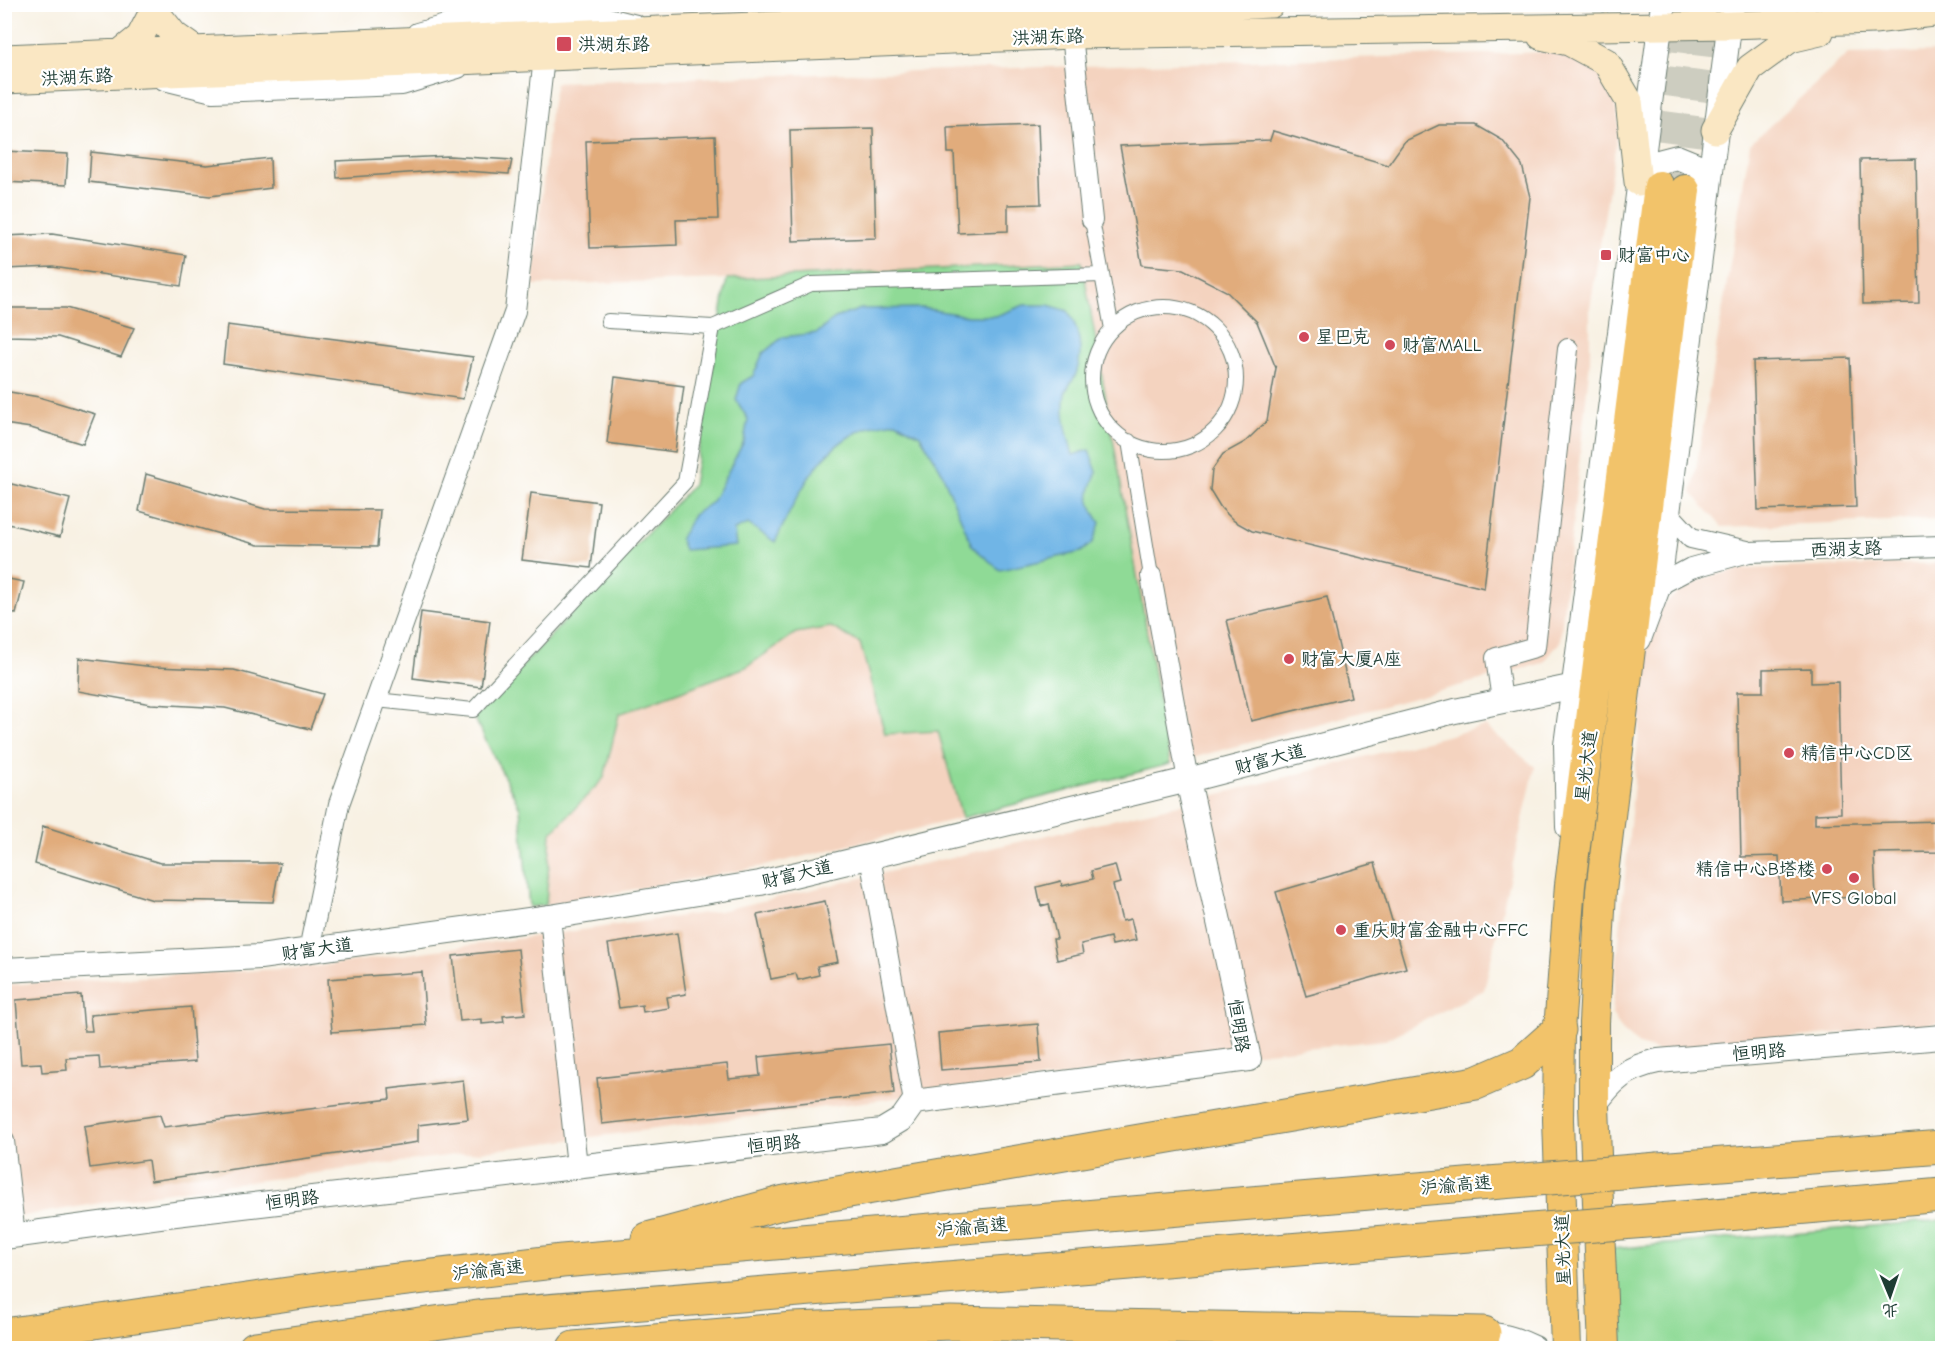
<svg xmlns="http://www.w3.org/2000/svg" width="1947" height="1353" viewBox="0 0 1947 1353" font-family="'Comic Neue','LXGW WenKai TC',sans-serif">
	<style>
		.built { fill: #f4d3bf }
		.green { fill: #8fda96; stroke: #578c65; stroke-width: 1.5 }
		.water { fill: #70b5e6; stroke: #48798d; stroke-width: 1.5 }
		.building { fill: #e1ac7c }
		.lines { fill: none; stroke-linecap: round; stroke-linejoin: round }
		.primary-tunnel { stroke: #cdcdc0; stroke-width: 30; stroke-dasharray: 30 15; stroke-linecap: butt }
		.pedestrian-casing { stroke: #6b7c71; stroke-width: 16 }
		.minor-casing { stroke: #6b7c71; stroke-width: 22 }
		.tertiary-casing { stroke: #6b7c71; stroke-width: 26 }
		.secondary-casing { stroke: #6b7c71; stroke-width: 29 }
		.primary-casing { stroke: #6b7c71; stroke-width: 32 }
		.motorway-casing { stroke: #6b7c71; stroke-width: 35 }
		.pedestrian { stroke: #fff; stroke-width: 14 }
		.minor { stroke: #fff; stroke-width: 20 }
		.tertiary { stroke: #fff; stroke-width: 24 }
		.secondary { stroke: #fae7c3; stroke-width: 27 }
		.primary { stroke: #f2c36a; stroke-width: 30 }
		.motorway { stroke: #f2c36a; stroke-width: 33 }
		.motorway-bridge-casing { stroke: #6b7c71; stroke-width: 35; stroke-linecap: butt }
		.motorway-bridge { stroke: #f2c36a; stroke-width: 33 }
		.poi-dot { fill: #d1495b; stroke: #fff; stroke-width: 2 }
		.labels { text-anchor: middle; stroke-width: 4.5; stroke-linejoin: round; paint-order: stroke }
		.street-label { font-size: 18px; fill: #1f3d34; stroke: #fff }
		.poi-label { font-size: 18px; fill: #1f3d34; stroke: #fff; text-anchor: start }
	</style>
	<rect width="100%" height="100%" fill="#fff"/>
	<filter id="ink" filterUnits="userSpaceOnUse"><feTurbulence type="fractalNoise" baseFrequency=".0167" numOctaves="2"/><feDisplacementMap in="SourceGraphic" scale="12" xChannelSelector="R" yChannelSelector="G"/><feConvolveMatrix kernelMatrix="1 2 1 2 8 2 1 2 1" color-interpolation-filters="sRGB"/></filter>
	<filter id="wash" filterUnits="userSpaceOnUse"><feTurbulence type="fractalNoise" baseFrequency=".008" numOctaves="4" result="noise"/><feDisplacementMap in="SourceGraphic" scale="24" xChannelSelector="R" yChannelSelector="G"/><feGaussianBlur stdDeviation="1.35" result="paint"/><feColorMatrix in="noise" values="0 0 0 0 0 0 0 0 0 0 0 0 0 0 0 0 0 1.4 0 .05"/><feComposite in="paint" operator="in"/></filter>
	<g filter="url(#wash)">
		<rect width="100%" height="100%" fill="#f8f1e3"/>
		<!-- built -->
		<path class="built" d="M 1549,52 L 1570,55 L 1601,75 L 1612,90 L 1619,124 L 1590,308 L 1590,361 L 1560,642 L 1543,663 L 1170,764 L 1082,263 L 727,279 L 533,285 L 550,112 L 556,82 Z
			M 1942,52 L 1942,519 L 1722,527 L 1692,493 L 1750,144 L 1848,54 Z
			M 1942,563 L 1942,1023 L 1658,1051 L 1639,1045 L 1624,1033 L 1612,1014 L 1648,634 L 1660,608 L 1682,589 L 1711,576 L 1744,569 Z
			M 831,627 L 860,643 L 885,733 L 938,731 L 962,818 L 759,867 L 546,905 L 551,833 L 604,778 L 619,714 L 746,667 L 796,633 Z
			M 1485,726 L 1535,767 L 1484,990 L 1385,1040 L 1227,1056 L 909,1096 L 161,1193 L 5,1219 L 5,985 L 314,967 L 719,911 L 1169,807 Z"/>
		<!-- green -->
		<path class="green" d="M 1082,262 L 1170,764 L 962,818 L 938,731 L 885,734 L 860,643 L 831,627 L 796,633 L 746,667 L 619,714 L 604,778 L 551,833 L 546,905 L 529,907 L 520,808 L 474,717 L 693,485 L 727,279 Z
			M 1942,1220 L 1942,1348 L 1615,1348 L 1611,1249 Z"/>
		<!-- water -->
		<path class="water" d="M 1024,305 L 1048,305 L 1068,311 C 1080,331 1084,351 1076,374 C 1073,381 1067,387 1065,394 C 1061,413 1068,437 1073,455 L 1089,450 L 1097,472 C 1086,495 1087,502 1100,523 L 1093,542 L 1081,552 L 1000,570 L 972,546 L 940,468 L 920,435 L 896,422 C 886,424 874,425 864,429 C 816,449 796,499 775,542 L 748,524 L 734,530 L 736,546 L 684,550 L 680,539 L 693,515 L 712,502 L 744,441 L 748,419 L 736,400 L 741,383 L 753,376 L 763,353 L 783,337 L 817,333 L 835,318 L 861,309 L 922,308 L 968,316 L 996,316 Z"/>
		<g id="blocks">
			<!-- building -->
			<path class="building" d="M 1038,124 L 1041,204 L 1008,205 L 1008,231 L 958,233 L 954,153 L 948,153 L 947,127 Z
				M 1439,125 L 1476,125 L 1502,140 L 1522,165 L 1530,197 L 1484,588 L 1252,531 L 1234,521 L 1221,508 L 1210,490 L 1212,470 L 1223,454 L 1245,442 L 1267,421 L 1276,368 L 1257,322 L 1226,291 L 1183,269 L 1142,265 L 1120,146 L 1270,140 L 1273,131 L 1388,165 L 1405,141 Z
				M 873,128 L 876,238 L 793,241 L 790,130 Z
				M 715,136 L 718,219 L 676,220 L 677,245 L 590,248 L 586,141 Z
				M 4,151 L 68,154 L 66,185 L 4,182 Z
				M 91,152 L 207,165 L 270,158 L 271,188 L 210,196 L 89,182 Z
				M 449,156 L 512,160 L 509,174 L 450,170 L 337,178 L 336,161 Z
				M 1916,159 L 1919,303 L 1863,304 L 1860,160 Z
				M 52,234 L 186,255 L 181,286 L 53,267 L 4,269 L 4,236 Z
				M 4,308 L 66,308 L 134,328 L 121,357 L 58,337 L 4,336 Z
				M 227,325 L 473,357 L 463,399 L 223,364 Z
				M 1850,358 L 1856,507 L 1758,510 L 1753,361 Z
				M 615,377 L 684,386 L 675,452 L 607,443 Z
				M 4,391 L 39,397 L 95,414 L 83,444 L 31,428 L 4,424 Z
				M 146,474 L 265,509 L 380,510 L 377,547 L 258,545 L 139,511 Z
				M 4,482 L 70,499 L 60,537 L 4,523 Z
				M 531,493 L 599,502 L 591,568 L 522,560 Z
				M 4,578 L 24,582 L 16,614 L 4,611 Z
				M 1327,597 L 1351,697 L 1251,721 L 1227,620 Z
				M 421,612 L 490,621 L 481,687 L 413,678 Z
				M 79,658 L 154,667 L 234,670 L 323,694 L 310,729 L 225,708 L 151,704 L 78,691 Z
				M 1811,668 L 1811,683 L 1838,682 L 1841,813 L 1815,814 L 1815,824 L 1942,821 L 1942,852 L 1874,853 L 1876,896 L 1781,901 L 1779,856 L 1741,857 L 1737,692 L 1763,692 L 1763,669 Z
				M 43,826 L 160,863 L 280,863 L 273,902 L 153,900 L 35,864 Z
				M 1375,863 L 1406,968 L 1306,996 L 1276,892 Z
				M 1115,865 L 1120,883 L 1113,885 L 1122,921 L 1131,919 L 1136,940 L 1112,945 L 1110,937 L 1081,944 L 1083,954 L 1057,960 L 1053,939 L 1057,939 L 1049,904 L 1041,906 L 1037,887 L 1061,881 L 1062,886 L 1093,879 L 1091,871 Z
				M 825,901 L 838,962 L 817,966 L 819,975 L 798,980 L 796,974 L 771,979 L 757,915 Z
				M 677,933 L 686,994 L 667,997 L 669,1008 L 643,1012 L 642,1005 L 619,1008 L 608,944 Z
				M 518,949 L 525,1014 L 503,1016 L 504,1022 L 482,1024 L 482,1019 L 460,1021 L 453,956 Z
				M 422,972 L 426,1025 L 332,1032 L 328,979 Z
				M 81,995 L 84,1031 L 92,1031 L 90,1015 L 191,1007 L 195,1062 L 100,1069 L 99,1056 L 66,1058 L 67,1070 L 42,1072 L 41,1063 L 21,1064 L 16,1000 Z
				M 1038,1024 L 1041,1062 L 941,1070 L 938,1033 Z
				M 889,1044 L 894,1093 L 602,1124 L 597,1078 L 727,1064 L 729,1079 L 760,1076 L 758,1057 Z
				M 463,1080 L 468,1119 L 418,1125 L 418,1142 L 151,1181 L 148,1160 L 90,1168 L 84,1126 L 160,1115 L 164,1127 L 390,1099 L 389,1089 Z"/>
		</g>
	</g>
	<g filter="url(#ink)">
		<use href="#blocks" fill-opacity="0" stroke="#6b7c71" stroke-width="1.5"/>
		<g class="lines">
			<!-- primary-tunnel -->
			<path class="primary-tunnel" d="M 1659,186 L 1683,4
				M 1685,190 L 1708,4"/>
			<defs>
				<path id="pedestrian" d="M 1092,220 L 1112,329
					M1092 379a72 72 0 1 1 144 0a72 72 0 1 1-144 0Z
					M 608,321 L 713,327 L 811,284 L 1102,275
					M 1129,441 L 1151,576
					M 376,700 L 473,710 L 685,482 L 713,327"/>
				<path id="minor" d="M 417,33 L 467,19 L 592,14 L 636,25
					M 1072,35 L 1092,220
					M 164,80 L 213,92 L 402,85 L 458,68
					M 1667,512 L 1691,538 L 1747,551
					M 1151,576 L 1188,780
					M 1659,585 L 1691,568 L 1749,552 L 1942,546
					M 1502,700 L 1496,658 L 1535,647 L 1568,349
					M 870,857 L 914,1102
					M 550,917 L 577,1166
					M 309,950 L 339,804 L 515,311 L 544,58
					M 4,1141 L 15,1236"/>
				<path id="tertiary" d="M 1638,182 L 1654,163 L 1677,157 L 1699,166 L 1709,183
					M 1639,639 L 1659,585 L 1732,4
					M 1568,827 L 1566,745 L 1663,4
					M 4,970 L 260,957 L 550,917 L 760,883 L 1188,780 L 1455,711 L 1575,686
					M 1594,1106 C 1611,1081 1627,1067 1658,1061 L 1942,1037
					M 4,1237 L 167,1215 L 882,1131 L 902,1119 L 914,1102 L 1249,1059 L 1188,780
					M 1467,1335 C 1492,1332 1512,1337 1534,1348
					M 1316,1348 L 1367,1344"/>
				<path id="secondary" d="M 1541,36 L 1569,42 L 1606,62 L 1629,101 L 1638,182
					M 120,53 L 140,37 L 154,10 L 174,35 L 195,50
					M 4,58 L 1271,4
					M 4,80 L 1072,35 L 1730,25 L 1874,20 L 1942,12
					M 1715,130 L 1750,68 L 1790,39 L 1820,32"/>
				<path id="primary" d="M 1566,1348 L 1558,1120 L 1559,1030 L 1570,885 L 1659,186
					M 1604,1348 L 1594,1106 L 1594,1023 L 1601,891 L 1685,190"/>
				<path id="motorway" d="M 1658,1169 L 1942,1147
					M 1659,1220 L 1942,1195
					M 648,1239 L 785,1202 L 1476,1083 L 1522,1063 L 1559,1030
					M 4,1335 L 330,1288 L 562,1261 L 1489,1183
					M 255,1348 L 485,1316 L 1493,1233
					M 574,1348 L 793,1329 L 951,1323 L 1484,1333"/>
			</defs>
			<!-- pedestrian casing -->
			<use href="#pedestrian" class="pedestrian-casing"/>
			<!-- minor casing -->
			<use href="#minor" class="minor-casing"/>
			<!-- tertiary casing -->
			<use href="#tertiary" class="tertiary-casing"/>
			<!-- secondary casing -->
			<use href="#secondary" class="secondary-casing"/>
			<!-- primary casing -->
			<use href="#primary" class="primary-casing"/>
			<!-- motorway casing -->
			<use href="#motorway" class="motorway-casing"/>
			<!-- pedestrian -->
			<use href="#pedestrian" class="pedestrian"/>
			<!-- minor -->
			<use href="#minor" class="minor"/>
			<!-- tertiary -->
			<use href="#tertiary" class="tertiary"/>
			<!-- secondary -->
			<use href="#secondary" class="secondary"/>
			<!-- primary -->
			<use href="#primary" class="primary"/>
			<!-- motorway -->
			<use href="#motorway" class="motorway"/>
			<defs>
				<path id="motorway-bridge" d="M 1489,1183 L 1658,1169
					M 1493,1233 L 1659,1220"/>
			</defs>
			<!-- motorway-bridge casing -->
			<use href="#motorway-bridge" class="motorway-bridge-casing"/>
			<!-- motorway-bridge -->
			<use href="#motorway-bridge" class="motorway-bridge"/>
		</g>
	</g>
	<!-- markers -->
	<g class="poi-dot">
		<rect x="556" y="36" width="16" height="16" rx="3"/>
		<rect x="1600" y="249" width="12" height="12" rx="3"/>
		<circle cx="1304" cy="337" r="6"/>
		<circle cx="1390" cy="345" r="6"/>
		<circle cx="1289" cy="659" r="6"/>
		<circle cx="1789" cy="753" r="6"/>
		<circle cx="1827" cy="869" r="6"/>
		<circle cx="1854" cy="878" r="6"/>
		<circle cx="1341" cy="930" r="6"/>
	</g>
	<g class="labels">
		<!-- street labels -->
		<g class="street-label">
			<text transform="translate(1048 37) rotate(-2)" y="6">洪湖东路</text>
			<text transform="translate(77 77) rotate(-3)" y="6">洪湖东路</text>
			<text transform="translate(1846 549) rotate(-2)" y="6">西湖支路</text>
			<text transform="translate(1270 759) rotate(-15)" y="6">财富大道</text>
			<text transform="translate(1586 766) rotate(-83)" y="6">星光大道</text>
			<text transform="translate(797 874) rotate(-13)" y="6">财富大道</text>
			<text transform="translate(317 949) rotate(-8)" y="6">财富大道</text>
			<text transform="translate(1239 1026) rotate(81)" y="6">恒明路</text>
			<text transform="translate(1759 1052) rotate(-5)" y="6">恒明路</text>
			<text transform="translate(774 1144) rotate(-6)" y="6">恒明路</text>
			<text transform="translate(1456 1185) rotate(-5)" y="6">沪渝高速</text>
			<text transform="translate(292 1200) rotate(-7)" y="6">恒明路</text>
			<text transform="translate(972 1227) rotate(-5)" y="6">沪渝高速</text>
			<text transform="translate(1563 1250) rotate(-92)" y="6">星光大道</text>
			<text transform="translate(488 1270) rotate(-6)" y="6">沪渝高速</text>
		</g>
		<!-- poi labels -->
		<g class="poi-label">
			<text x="578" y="50">洪湖东路</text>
			<text x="1618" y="261">财富中心</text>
			<text x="1316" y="343">星巴克</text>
			<text x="1402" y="351">财富MALL</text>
			<text x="1301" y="665">财富大厦A座</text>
			<text x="1801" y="759">精信中心CD区</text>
			<text x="1815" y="875" text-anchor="end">精信中心B塔楼</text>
			<text x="1854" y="904" text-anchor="middle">VFS Global</text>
			<text x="1353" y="936">重庆财富金融中心FFC</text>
		</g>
	</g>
	<!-- margin -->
	<rect width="1947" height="1353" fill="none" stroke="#fff" stroke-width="24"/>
	<!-- north arrow -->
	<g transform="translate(1890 1296) rotate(178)" stroke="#ffffff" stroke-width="4.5" paint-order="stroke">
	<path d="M0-4.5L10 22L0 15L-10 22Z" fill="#1f3d34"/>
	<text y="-9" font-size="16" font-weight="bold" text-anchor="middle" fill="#1f3d34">北</text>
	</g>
</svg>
